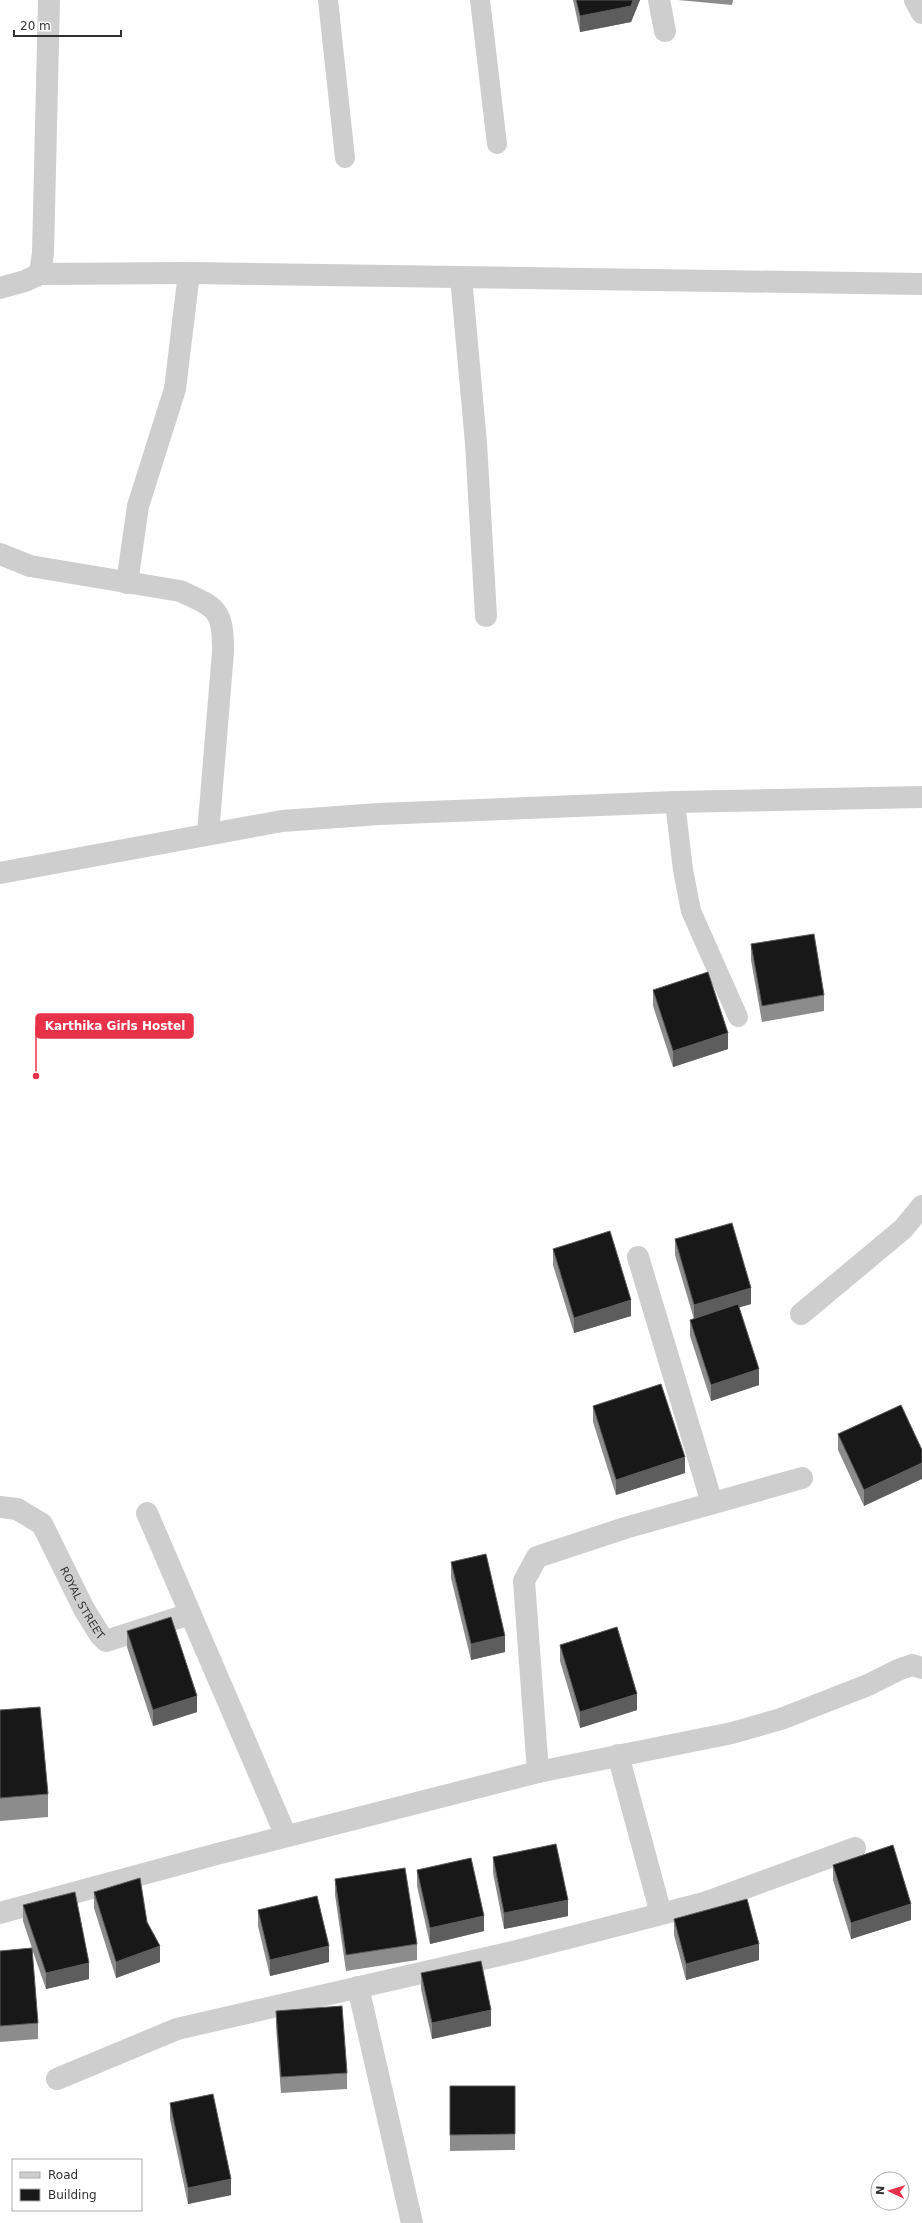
<svg xmlns="http://www.w3.org/2000/svg" width="922" height="2223" viewBox="0 0 922 2223" font-family="'DejaVu Sans',sans-serif">
	<style>
		.lines { fill: none; stroke-linecap: round; stroke-linejoin: round }
		.service { stroke: #cecece; stroke-width: 20 }
		.minor { stroke: #cecece; stroke-width: 22 }
		.wall { fill: #8c8c8c }
		.shaded-wall { fill: #5d5d5d }
		.building { fill: #181818; stroke: #5d5d5d }
		.labels { text-anchor: middle; stroke-width: 4; stroke-linejoin: round; paint-order: stroke }
		.street-label { font-size: 11px; fill: #313131; stroke: #fff }
		.leader { fill: none; stroke: #e83249; stroke-width: 1.5 }
		.callout-dot { fill: #e83249; stroke: #fff; stroke-width: 1.5 }
		.callout { fill: #e83249; stroke: #e83249; stroke-width: 1.5 }
		.callout-label { font-size: 12px; text-anchor: middle; font-weight: bold; fill: #fff }
	</style>
	<rect width="100%" height="100%" fill="#fff"/>
	<g class="lines">
		<!-- service -->
		<path class="service" d="M 328,0 L 345,158
			M 480,0 L 497,144
			M 675,802 L 683,870 L 691,911 L 738,1017"/>
		<!-- minor -->
		<g class="minor">
			<path d="M 659,0 L 665,31"/>
			<path d="M 915,0 L 922,13"/>
			<path d="M 40,274 L 189,273 L 922,284"/>
			<path d="M 461,277 L 476,443 L 486,616"/>
			<path d="M 0,288 L 25,281 L 40,274 L 43,253 L 49,0"/>
			<path d="M 0,554 L 30,566 L 180,591 C 218,608 223,610 223,652 L 208,834"/>
			<path d="M 127,583 L 138,506 L 175,389 L 189,273"/>
			<path d="M 0,873 L 282,821 L 379,814 L 675,802 L 922,797"/>
			<path d="M 638,1257 L 712,1503"/>
			<path d="M 801,1314 L 903,1229 L 922,1206"/>
			<path id="s1" d="M 0,1507 L 17,1509 L 42,1524 L 84,1609 L 100,1635 L 106,1641 L 190,1614"/>
			<path d="M 147,1513 L 286,1836"/>
			<path d="M 618,1755 L 661,1914"/>
			<path d="M 538,1772 L 732,1733 L 781,1719 L 868,1685 L 898,1670 L 912,1665 L 922,1668"/>
			<path d="M 0,1913 L 217,1854 L 538,1772 L 524,1581 L 537,1557 L 625,1528 L 802,1478"/>
			<path d="M 358,1987 L 412,2223"/>
			<path d="M 57,2079 L 177,2029 L 517,1951 L 704,1903 L 855,1848"/>
		</g>
	</g>
	<!-- wall -->
	<path class="wall" d="M 573,0 L 640,0 L 631,22 L 580,32 Z
		M 678,0 L 733,0 L 732,5 Z
		M 751,944 L 824,995 L 824,1011 L 762,1022 L 751,960 Z
		M 653,990 L 728,1049 L 673,1067 L 653,1006 Z
		M 675,1239 L 751,1304 L 739,1307 L 759,1385 L 711,1401 L 690,1336 L 690,1320 L 694,1319 L 675,1255 Z
		M 553,1249 L 631,1316 L 574,1333 L 553,1265 Z
		M 901,1405 L 864,1506 L 838,1450 L 838,1434 Z
		M 593,1406 L 685,1473 L 616,1495 L 593,1422 Z
		M 451,1562 L 505,1652 L 471,1660 L 451,1578 Z
		M 127,1631 L 197,1712 L 153,1726 L 127,1647 Z
		M 560,1645 L 637,1710 L 580,1728 L 560,1661 Z
		M 0,1710 L 48,1794 L 48,1817 L 0,1821 Z
		M 493,1857 L 568,1916 L 504,1929 L 493,1873 Z
		M 833,1865 L 911,1920 L 851,1939 L 833,1880 Z
		M 417,1870 L 484,1931 L 430,1944 L 417,1886 Z
		M 335,1879 L 417,1944 L 417,1960 L 346,1971 L 335,1895 Z
		M 94,1892 L 147,1922 L 160,1962 L 116,1978 L 94,1908 Z
		M 23,1905 L 89,1979 L 46,1989 L 32,1949 L 38,2023 L 38,2039 L 0,2042 L 0,1951 L 32,1948 L 23,1921 Z
		M 258,1910 L 329,1962 L 270,1976 L 258,1926 Z
		M 674,1919 L 759,1960 L 686,1980 L 674,1935 Z
		M 421,1973 L 491,2026 L 432,2039 L 421,1989 Z
		M 276,2011 L 347,2073 L 347,2089 L 281,2093 L 276,2027 Z
		M 450,2086 L 515,2086 L 515,2150 L 450,2151 Z
		M 170,2103 L 231,2195 L 188,2204 L 170,2119 Z"/>
	<!-- shaded-wall -->
	<path class="shaded-wall" d="M 633,0 L 640,0 L 631,22 L 580,32 L 580,16 Z
		M 728,1033 L 728,1049 L 673,1067 L 673,1051 Z
		M 751,1288 L 751,1304 L 694,1321 L 694,1305 Z
		M 631,1300 L 631,1316 L 574,1333 L 574,1318 Z
		M 759,1369 L 759,1385 L 711,1401 L 711,1385 Z
		M 685,1457 L 685,1473 L 616,1495 L 616,1480 Z
		M 922,1463 L 922,1479 L 864,1506 L 864,1490 Z
		M 505,1636 L 505,1652 L 471,1660 L 471,1644 Z
		M 637,1694 L 637,1710 L 580,1728 L 580,1712 Z
		M 197,1696 L 197,1712 L 153,1726 L 153,1710 Z
		M 568,1900 L 568,1916 L 504,1929 L 504,1913 Z
		M 911,1904 L 911,1920 L 851,1939 L 851,1923 Z
		M 484,1916 L 484,1931 L 430,1944 L 430,1928 Z
		M 759,1944 L 759,1960 L 686,1980 L 686,1964 Z
		M 160,1946 L 160,1962 L 116,1978 L 116,1962 Z
		M 329,1946 L 329,1962 L 270,1976 L 270,1960 Z
		M 89,1963 L 89,1979 L 46,1989 L 46,1973 Z
		M 491,2010 L 491,2026 L 432,2039 L 432,2023 Z
		M 231,2179 L 231,2195 L 188,2204 L 188,2188 Z"/>
	<!-- building -->
	<path class="building" d="M 576,0 L 633,0 L 631,6 L 580,16 Z
		M 814,934 L 824,995 L 762,1006 L 751,944 Z
		M 708,972 L 728,1033 L 673,1051 L 653,990 Z
		M 732,1223 L 751,1288 L 694,1305 L 675,1239 Z
		M 610,1231 L 631,1300 L 574,1318 L 553,1249 Z
		M 738,1304 L 759,1369 L 711,1385 L 690,1320 Z
		M 661,1384 L 685,1457 L 616,1480 L 593,1406 Z
		M 901,1405 L 922,1450 L 922,1463 L 864,1490 L 838,1434 Z
		M 486,1554 L 505,1636 L 471,1644 L 451,1562 Z
		M 171,1617 L 197,1696 L 153,1710 L 127,1631 Z
		M 617,1627 L 637,1694 L 580,1712 L 560,1645 Z
		M 40,1707 L 48,1794 L 0,1798 L 0,1710 Z
		M 556,1844 L 568,1900 L 504,1913 L 493,1857 Z
		M 893,1845 L 911,1904 L 851,1923 L 833,1865 Z
		M 471,1858 L 484,1916 L 430,1928 L 417,1870 Z
		M 405,1868 L 417,1944 L 346,1955 L 335,1879 Z
		M 140,1878 L 147,1922 L 160,1946 L 116,1962 L 94,1892 Z
		M 75,1892 L 89,1963 L 46,1973 L 23,1905 Z
		M 317,1896 L 329,1946 L 270,1960 L 258,1910 Z
		M 747,1899 L 759,1944 L 686,1964 L 674,1919 Z
		M 32,1948 L 38,2023 L 0,2026 L 0,1951 Z
		M 481,1961 L 491,2010 L 432,2023 L 421,1973 Z
		M 342,2006 L 347,2073 L 281,2077 L 276,2011 Z
		M 450,2086 L 515,2086 L 515,2134 L 450,2135 Z
		M 213,2094 L 231,2179 L 188,2188 L 170,2103 Z"/>
	<g class="labels">
		<!-- street labels -->
		<g class="street-label">
			<text dy="4" stroke="none"><textPath href="#s1" startOffset="135">ROYAL STREET</textPath></text>
		</g>
	</g>
	<!-- callouts -->
	<path class="leader" d="M36 1076L36 1026"/>
	<circle class="callout-dot" cx="36" cy="1076" r="4"/>
	<rect class="callout" x="36" y="1014" width="157" height="24" rx="4"/>
	<g class="callout-label">
		<text x="115" y="1030">Karthika Girls Hostel</text>
	</g>
	<!-- legend -->
	<rect x="12" y="2159" width="130" height="52" fill="#ffffff" stroke="#adadad"/>
	<rect x="20" y="2172" width="20" height="6" fill="#cecece" stroke="#adadad"/>
	<text x="48" y="2179" font-size="12" fill="#313131">Road</text>
	<rect x="20" y="2189" width="20" height="12" fill="#181818" stroke="#adadad"/>
	<text x="48" y="2199" font-size="12" fill="#313131">Building</text>
	<!-- north arrow -->
	<g transform="translate(890 2191) rotate(274)"><circle r="19" fill="#ffffff" stroke="#adadad"/>
	<path d="M0-3L7 15L0 10L-7 15Z" fill="#e83249"/>
	<text y="-6" font-size="11" font-weight="bold" text-anchor="middle" fill="#313131">N</text>
	</g>
	<!-- scale -->
	<path d="M14 30v6h107v-6" fill="none" stroke="#313131" stroke-width="2"/>
	<text x="20" y="30" font-size="12" fill="#313131" stroke="#ffffff" stroke-width="3" paint-order="stroke">20 m</text>
</svg>
